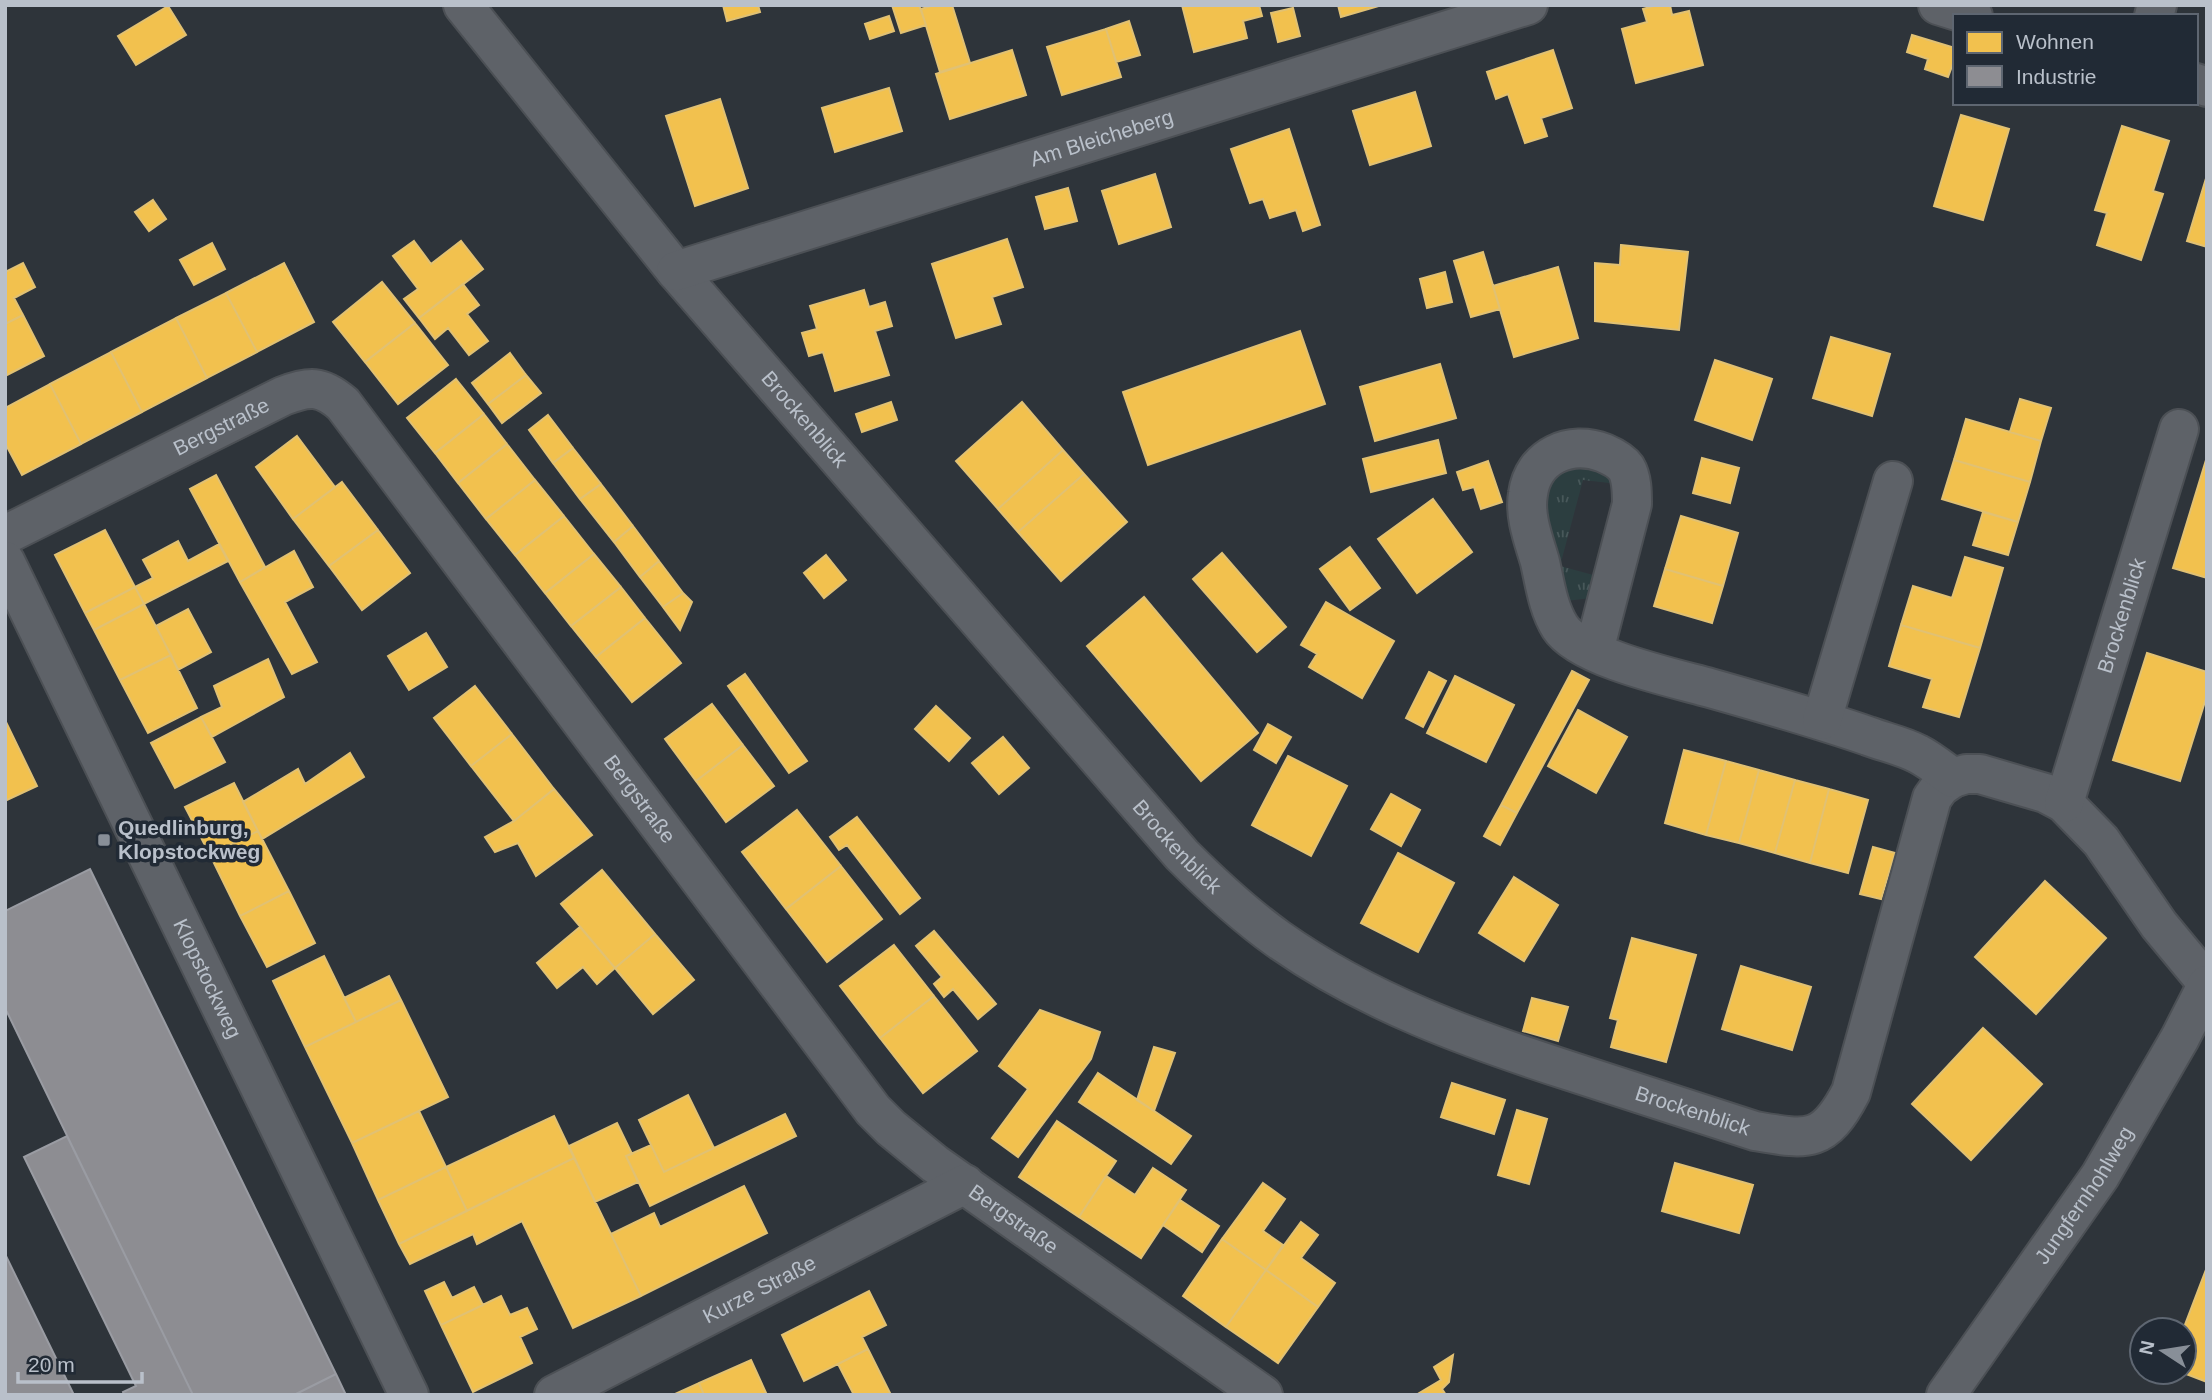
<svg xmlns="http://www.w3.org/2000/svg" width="2212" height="1400" viewBox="0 0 2212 1400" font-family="Helvetica,sans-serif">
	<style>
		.grass { fill: url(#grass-tufts) }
		.homes { fill: #f2c14e; stroke: #e1c173; stroke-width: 2 }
		.industry { fill: #8d8d92; stroke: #9a9ca3; stroke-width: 2 }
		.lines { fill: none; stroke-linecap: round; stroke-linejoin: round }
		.street-casing { stroke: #4c5055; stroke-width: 42 }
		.street { stroke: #5e6268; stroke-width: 38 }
		.poi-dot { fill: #888f98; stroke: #212a35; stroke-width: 2.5 }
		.labels { text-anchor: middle; stroke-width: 7; stroke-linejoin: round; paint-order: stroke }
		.street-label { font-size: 21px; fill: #b9c0ca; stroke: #212a35 }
		.poi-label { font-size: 21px; font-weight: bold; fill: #b9c0ca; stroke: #212a35; text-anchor: start }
	</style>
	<defs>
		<pattern id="grass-tufts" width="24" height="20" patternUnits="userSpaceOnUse" patternTransform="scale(1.75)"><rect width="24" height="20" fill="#2c3e40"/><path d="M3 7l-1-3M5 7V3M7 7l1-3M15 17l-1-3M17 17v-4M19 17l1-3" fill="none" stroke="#48585a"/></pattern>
	</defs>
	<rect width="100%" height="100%" fill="#2e343a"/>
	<!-- grass -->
	<path class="grass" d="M 1593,465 L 1618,484 L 1583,480 L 1560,566 L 1597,576 L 1591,598 L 1566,601 L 1543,505 L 1545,487 C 1562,470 1569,468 1593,465 Z"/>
	<!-- homes -->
	<path class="homes" d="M 723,5 L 758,5 L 760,12 L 727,21 Z
		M 892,5 L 919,5 L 926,25 L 901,33 Z
		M 934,5 L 952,5 L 970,63 L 940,72 L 921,9 Z
		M 1182,5 L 1259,5 L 1262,16 L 1243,21 L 1247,38 L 1194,52 Z
		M 1338,5 L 1382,5 L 1341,17 Z
		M 1657,5 L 1670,5 L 1672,15 L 1689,11 L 1703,65 L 1636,83 L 1622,29 L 1647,22 L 1643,9 Z
		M 168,6 L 186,35 L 136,65 L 118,36 Z
		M 1293,8 L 1300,36 L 1278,42 L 1271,13 Z
		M 889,16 L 894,31 L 870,39 L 865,24 Z
		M 1129,21 L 1140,55 L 1116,62 L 1106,29 Z
		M 1106,29 L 1121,77 L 1062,95 L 1047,47 Z
		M 1912,35 L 1955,48 L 1955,58 L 1948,77 L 1925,69 L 1928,59 L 1907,52 Z
		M 1012,50 L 1026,95 L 950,119 L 936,74 Z
		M 1553,50 L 1572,108 L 1541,118 L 1547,136 L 1525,143 L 1508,94 L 1496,99 L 1487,72 Z
		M 889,88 L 902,131 L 835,152 L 822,108 Z
		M 1415,92 L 1431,146 L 1370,165 L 1353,111 Z
		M 720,99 L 748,188 L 695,206 L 666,116 Z
		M 1961,115 L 2009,129 L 1983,220 L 1934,206 Z
		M 2122,126 L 2169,141 L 2153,191 L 2163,194 L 2141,260 L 2097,245 L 2107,213 L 2095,210 Z
		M 1289,129 L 1320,225 L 1303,231 L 1296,210 L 1270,218 L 1263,199 L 1250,203 L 1231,149 Z
		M 1155,174 L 1171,227 L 1119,244 L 1102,191 Z
		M 2207,175 L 2207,247 L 2187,241 Z
		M 1068,188 L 1077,221 L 1045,229 L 1036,197 Z
		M 153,200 L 166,219 L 149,231 L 135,212 Z
		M 1007,239 L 1023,287 L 992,297 L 1001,324 L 956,338 L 932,264 Z
		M 414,241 L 431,264 L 461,241 L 483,269 L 419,318 L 404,299 L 418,289 L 393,256 Z
		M 212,243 L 225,269 L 194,285 L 180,260 Z
		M 1621,245 L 1688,252 L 1679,330 L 1595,321 L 1595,263 L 1620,265 Z
		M 1483,252 L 1500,309 L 1471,317 L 1454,261 Z
		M 23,263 L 35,287 L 14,298 L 23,315 L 5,324 L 5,272 Z
		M 284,263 L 314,322 L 257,352 L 226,293 Z
		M 1558,267 L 1578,338 L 1514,357 L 1493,286 Z
		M 1445,272 L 1452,302 L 1427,308 L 1420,279 Z
		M 382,282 L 415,323 L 365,362 L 333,322 Z
		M 463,284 L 479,305 L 467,314 L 488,341 L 469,355 L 448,328 L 435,339 L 419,318 Z
		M 864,290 L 869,307 L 885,302 L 892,326 L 875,331 L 889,375 L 835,391 L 823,352 L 809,356 L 802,333 L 817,329 L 810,306 Z
		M 226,293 L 257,352 L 207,378 L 176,318 Z
		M 23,315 L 44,356 L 5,376 L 5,324 Z
		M 176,318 L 207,378 L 142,412 L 111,352 Z
		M 415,323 L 448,365 L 398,404 L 365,362 Z
		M 1300,331 L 1325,404 L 1148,465 L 1123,392 Z
		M 1831,337 L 1890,354 L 1872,416 L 1813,398 Z
		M 111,352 L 142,412 L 81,444 L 50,384 Z
		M 510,353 L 526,375 L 488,404 L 472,383 Z
		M 1715,360 L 1772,379 L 1752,440 L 1695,420 Z
		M 1440,364 L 1456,418 L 1375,441 L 1360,387 Z
		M 526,375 L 541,393 L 502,423 L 488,404 Z
		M 456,379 L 484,414 L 435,453 L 407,418 Z
		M 50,384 L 81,444 L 22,475 L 5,443 L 5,408 Z
		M 2020,399 L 2051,408 L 2041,441 L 2010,432 Z
		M 891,402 L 897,420 L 862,432 L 856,414 Z
		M 1022,402 L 1063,450 L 998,509 L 956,461 Z
		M 484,414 L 507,444 L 458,483 L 435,453 Z
		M 548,415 L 573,448 L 553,463 L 529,430 Z
		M 1966,419 L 2041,441 L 2030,482 L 1954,460 Z
		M 297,436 L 335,487 L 293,519 L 256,467 Z
		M 1438,440 L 1446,473 L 1371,492 L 1363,459 Z
		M 507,444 L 535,480 L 486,519 L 458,483 Z
		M 573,448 L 601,484 L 580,499 L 553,463 Z
		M 1063,450 L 1084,474 L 1018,532 L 998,509 Z
		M 1702,458 L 1739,468 L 1730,503 L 1693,493 Z
		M 1954,460 L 2030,482 L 2018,522 L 1942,499 Z
		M 2206,460 L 2207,460 L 2207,578 L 2173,568 Z
		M 1488,461 L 1502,502 L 1481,509 L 1474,487 L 1463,490 L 1457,472 Z
		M 1084,474 L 1127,522 L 1061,581 L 1018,532 Z
		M 216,475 L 265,567 L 240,582 L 190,489 Z
		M 535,480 L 564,516 L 515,555 L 486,519 Z
		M 342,482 L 378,530 L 329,566 L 293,519 Z
		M 601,484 L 633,526 L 614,542 L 580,499 Z
		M 1433,499 L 1472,552 L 1417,593 L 1378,539 Z
		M 1983,512 L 2018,522 L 2008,555 L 1973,545 Z
		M 564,516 L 594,554 L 545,593 L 515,555 Z
		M 1681,516 L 1738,533 L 1723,586 L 1665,569 Z
		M 633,526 L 659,561 L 640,577 L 614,542 Z
		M 105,530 L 135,587 L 85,613 L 55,555 Z
		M 378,530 L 410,573 L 362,610 L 329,566 Z
		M 178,541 L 188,561 L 219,544 L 228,561 L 144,604 L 135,587 L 153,578 L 143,560 Z
		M 1350,547 L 1380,588 L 1350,610 L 1320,569 Z
		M 294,551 L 313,587 L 285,602 L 317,662 L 292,674 L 240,582 Z
		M 1222,553 L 1286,627 L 1257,652 L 1193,579 Z
		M 594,554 L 621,587 L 571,626 L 545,593 Z
		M 826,555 L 846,580 L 824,598 L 804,573 Z
		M 1965,557 L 2003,568 L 1980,648 L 1901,625 L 1913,586 L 1952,598 Z
		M 659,561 L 683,593 L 663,607 L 640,577 Z
		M 1665,569 L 1723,586 L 1712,623 L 1654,606 Z
		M 135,587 L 144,604 L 94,630 L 85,613 Z
		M 621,587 L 645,618 L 596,657 L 571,626 Z
		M 683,593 L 692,602 L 680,630 L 663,607 Z
		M 1144,597 L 1258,733 L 1201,781 L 1087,646 Z
		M 1326,602 L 1394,641 L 1362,698 L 1309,667 L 1317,654 L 1301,645 Z
		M 144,604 L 171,655 L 120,680 L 94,630 Z
		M 188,609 L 211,652 L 178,670 L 156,626 Z
		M 645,618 L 681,663 L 632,702 L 596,657 Z
		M 1901,625 L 1980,648 L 1959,717 L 1923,707 L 1932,679 L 1889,666 Z
		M 426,633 L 447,667 L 409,690 L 388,656 Z
		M 2147,653 L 2207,672 L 2207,695 L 2180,781 L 2113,760 Z
		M 171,655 L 197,708 L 148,733 L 120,680 Z
		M 268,659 L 284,697 L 212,737 L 201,717 L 222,707 L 214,686 Z
		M 1572,671 L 1589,680 L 1517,813 L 1501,805 Z
		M 1429,672 L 1446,681 L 1423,727 L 1406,718 Z
		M 745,674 L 807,761 L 789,773 L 728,686 Z
		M 1455,676 L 1514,705 L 1486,762 L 1427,733 Z
		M 475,686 L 512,734 L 471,766 L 434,718 Z
		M 712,704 L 743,745 L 696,781 L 665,739 Z
		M 936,706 L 970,738 L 949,761 L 915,729 Z
		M 1578,710 L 1627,737 L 1596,793 L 1548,766 Z
		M 201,717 L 225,762 L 175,788 L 151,743 Z
		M 5,720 L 37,786 L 5,801 Z
		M 1268,724 L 1291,737 L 1276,763 L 1254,750 Z
		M 512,734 L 554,789 L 514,821 L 471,766 Z
		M 1003,737 L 1029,768 L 999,794 L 972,763 Z
		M 743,745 L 774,786 L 726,822 L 696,781 Z
		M 1684,750 L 1726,761 L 1706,835 L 1665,823 Z
		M 350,753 L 364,777 L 262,839 L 243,802 L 298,769 L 305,784 Z
		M 1288,756 L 1347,786 L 1311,856 L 1252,825 Z
		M 1726,761 L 1759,770 L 1739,843 L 1706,835 Z
		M 1759,770 L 1795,780 L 1775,853 L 1739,843 Z
		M 1795,780 L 1829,789 L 1810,863 L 1775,853 Z
		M 234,783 L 258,831 L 210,855 L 185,807 Z
		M 554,789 L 592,835 L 536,876 L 518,843 L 495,852 L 485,837 L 514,821 Z
		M 1829,789 L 1868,800 L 1848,873 L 1810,863 Z
		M 1391,794 L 1420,810 L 1401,846 L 1371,829 Z
		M 1501,805 L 1517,813 L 1500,845 L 1484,836 Z
		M 797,810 L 841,866 L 786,909 L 742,852 Z
		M 857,817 L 920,898 L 900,914 L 847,845 L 839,850 L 830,837 Z
		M 258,831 L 289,891 L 240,916 L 210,855 Z
		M 1873,847 L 1895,853 L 1881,899 L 1860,894 Z
		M 1398,853 L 1454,883 L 1418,952 L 1361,923 Z
		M 841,866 L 882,919 L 827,962 L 786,909 Z
		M 602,870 L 655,934 L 615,968 L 561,904 Z
		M 1514,877 L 1558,905 L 1524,961 L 1479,933 Z
		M 2045,881 L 2106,938 L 2036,1014 L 1975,957 Z
		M 289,891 L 315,943 L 267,967 L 240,916 Z
		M 580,927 L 615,968 L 597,984 L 583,967 L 557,988 L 537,963 Z
		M 934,931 L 996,1004 L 978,1019 L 953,989 L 944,997 L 934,984 L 942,977 L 916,946 Z
		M 655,934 L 694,980 L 653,1014 L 615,968 Z
		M 1632,938 L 1696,955 L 1666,1062 L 1611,1047 L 1618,1020 L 1610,1018 Z
		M 894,945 L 934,996 L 880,1038 L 840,986 Z
		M 324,956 L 356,1022 L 305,1047 L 273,981 Z
		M 1741,966 L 1811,987 L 1792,1050 L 1722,1029 Z
		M 389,976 L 401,1000 L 356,1022 L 344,998 Z
		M 934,996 L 977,1051 L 923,1093 L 880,1038 Z
		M 1532,998 L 1568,1007 L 1558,1041 L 1523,1031 Z
		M 401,1000 L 448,1097 L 352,1143 L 305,1047 Z
		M 1040,1010 L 1100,1032 L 1091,1059 L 1018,1157 L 992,1138 L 1028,1089 L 999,1066 Z
		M 1983,1028 L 2042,1084 L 1971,1160 L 1912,1104 Z
		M 1154,1047 L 1175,1053 L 1154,1111 L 1137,1100 Z
		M 1098,1073 L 1191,1136 L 1171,1164 L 1079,1102 Z
		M 1452,1083 L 1505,1100 L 1494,1134 L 1441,1117 Z
		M 688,1095 L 714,1148 L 664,1172 L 639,1120 Z
		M 1517,1110 L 1547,1119 L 1529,1184 L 1498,1175 Z
		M 419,1111 L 446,1167 L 378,1200 L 352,1143 Z
		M 785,1114 L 796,1136 L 650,1206 L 626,1156 L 651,1145 L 664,1172 Z
		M 554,1116 L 574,1158 L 467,1211 L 446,1167 Z
		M 1057,1121 L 1116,1161 L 1079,1217 L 1019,1177 Z
		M 617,1123 L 632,1154 L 626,1156 L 638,1182 L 595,1202 L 569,1146 Z
		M 574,1158 L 641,1296 L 573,1328 L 522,1221 L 477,1244 L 473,1234 L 410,1264 L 399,1244 Z
		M 1675,1163 L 1753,1185 L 1739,1233 L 1662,1211 Z
		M 446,1167 L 467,1211 L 399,1244 L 378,1200 Z
		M 1153,1168 L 1186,1190 L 1141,1258 L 1079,1217 L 1106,1176 L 1135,1195 Z
		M 1263,1183 L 1285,1199 L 1263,1231 L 1283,1245 L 1266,1270 L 1222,1239 Z
		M 744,1186 L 767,1233 L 641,1296 L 611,1234 L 654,1213 L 660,1227 Z
		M 1180,1200 L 1219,1226 L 1202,1252 L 1163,1225 Z
		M 1301,1222 L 1318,1235 L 1301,1258 L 1335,1283 L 1318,1307 L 1266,1270 Z
		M 1222,1239 L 1266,1270 L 1226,1327 L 1183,1296 Z
		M 2207,1267 L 2207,1382 L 2181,1372 L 2184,1372 L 2183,1330 Z
		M 1266,1270 L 1318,1307 L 1278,1363 L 1226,1327 Z
		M 444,1282 L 452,1298 L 474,1287 L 483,1305 L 441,1325 L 425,1291 Z
		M 869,1291 L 886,1325 L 862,1337 L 868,1349 L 804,1381 L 782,1335 Z
		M 501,1296 L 510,1315 L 527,1308 L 537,1329 L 520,1337 L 532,1363 L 473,1392 L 441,1325 Z
		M 868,1349 L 891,1395 L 854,1395 L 838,1364 Z
		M 1453,1355 L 1449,1382 L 1442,1389 L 1446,1395 L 1416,1395 L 1441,1380 L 1434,1367 Z
		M 751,1360 L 767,1395 L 704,1395 L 699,1383 Z
		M 699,1383 L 704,1395 L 673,1395 Z"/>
	<!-- industry -->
	<path class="industry" d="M 90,869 L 336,1374 L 294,1395 L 193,1395 L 7,1012 L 5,1013 L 5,911 Z
		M 67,1136 L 193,1395 L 124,1395 L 123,1392 L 136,1386 L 24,1157 Z
		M 5,1254 L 74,1395 L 5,1395 Z
		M 336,1374 L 346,1395 L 294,1395 Z"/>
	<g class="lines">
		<defs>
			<g id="street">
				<path id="s1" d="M 463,5 L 676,271 L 1182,855 C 1212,885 1243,914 1278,939 C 1367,1002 1470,1039 1573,1072 C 1633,1092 1694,1111 1755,1131 C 1808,1140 1824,1144 1851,1092 L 1932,798 L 1940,787 L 1953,778"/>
				<path d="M 1938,5 L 1973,16"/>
				<path d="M 2154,16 L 2157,5"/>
				<path d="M 2196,83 L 2207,87"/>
				<path id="s2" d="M 676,271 L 1528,5"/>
				<path id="s3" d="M 5,535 L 283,396 C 309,386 321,385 343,404 L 873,1110 L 891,1128 L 935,1164 L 1263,1395"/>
				<path id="s4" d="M 5,561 L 409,1395"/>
				<path d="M 1594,651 L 1632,504 C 1632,492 1632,478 1626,468 C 1621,461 1611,456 1604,453 C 1570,440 1533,456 1528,494 C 1524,516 1534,541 1540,562 C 1545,584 1548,608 1560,627 C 1580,658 1674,678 1710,688 C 1763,703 1816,718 1868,736 C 1884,742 1903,746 1918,754 C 1930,760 1942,770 1953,778 L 1966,774 L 1980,774 L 2045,793 L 2064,803 L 2101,841 L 2159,925 L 2207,983"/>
				<path d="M 1822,720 L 1893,481"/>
				<path id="s5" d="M 2064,803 L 2179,429"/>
				<path id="s6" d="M 554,1395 L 965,1184"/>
				<path id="s7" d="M 1946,1395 L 2100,1176 L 2180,1038 L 2207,985"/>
			</g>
		</defs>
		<!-- street casing -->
		<use href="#street" class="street-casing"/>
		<!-- street -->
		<use href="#street" class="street"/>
	</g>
	<!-- markers -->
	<rect class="poi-dot" x="97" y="833" width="14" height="14" rx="3.5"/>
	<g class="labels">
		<!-- street labels -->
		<g class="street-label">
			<text dy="7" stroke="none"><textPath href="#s2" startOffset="446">Am Bleicheberg</textPath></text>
			<text dy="7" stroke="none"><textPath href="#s1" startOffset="537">Brockenblick</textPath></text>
			<text dy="7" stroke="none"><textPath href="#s3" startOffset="242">Bergstraße</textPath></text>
			<text dy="7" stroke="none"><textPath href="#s5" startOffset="196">Brockenblick</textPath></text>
			<text dy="7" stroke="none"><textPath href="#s3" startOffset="870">Bergstraße</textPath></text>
			<text dy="7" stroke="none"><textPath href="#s1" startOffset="1104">Brockenblick</textPath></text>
			<text dy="7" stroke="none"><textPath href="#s4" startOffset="464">Klopstockweg</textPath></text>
			<text dy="7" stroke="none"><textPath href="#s1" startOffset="1692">Brockenblick</textPath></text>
			<text dy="7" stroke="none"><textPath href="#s7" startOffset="243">Jungfernhohlweg</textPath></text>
			<text dy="7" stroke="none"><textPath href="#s3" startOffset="1437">Bergstraße</textPath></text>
			<text dy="7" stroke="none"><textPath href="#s6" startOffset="231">Kurze Straße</textPath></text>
		</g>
		<!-- poi labels -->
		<g class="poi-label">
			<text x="118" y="835">Quedlinburg,<tspan x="118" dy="24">Klopstockweg</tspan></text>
		</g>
	</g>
	<!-- border -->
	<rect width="2212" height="1400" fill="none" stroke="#b9c0ca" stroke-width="14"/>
	<!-- legend -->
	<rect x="1953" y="14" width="245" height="91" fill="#212a35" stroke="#5e6671" stroke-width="2"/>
	<rect x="1967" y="32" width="35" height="21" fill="#f2c14e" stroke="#5e6671" stroke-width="2"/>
	<text x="2016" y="49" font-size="21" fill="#b9c0ca">Wohnen</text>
	<rect x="1967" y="66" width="35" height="21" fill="#8d8d92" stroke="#5e6671" stroke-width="2"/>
	<text x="2016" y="84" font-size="21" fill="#b9c0ca">Industrie</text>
	<!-- north arrow -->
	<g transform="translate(2163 1351) rotate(282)"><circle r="33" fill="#212a35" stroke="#5e6671" stroke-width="2"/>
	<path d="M0-5L12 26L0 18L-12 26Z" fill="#888f98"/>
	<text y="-10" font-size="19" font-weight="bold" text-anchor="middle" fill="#b9c0ca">N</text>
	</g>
	<!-- scale -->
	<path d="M18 1372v10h124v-10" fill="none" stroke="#b9c0ca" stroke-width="3.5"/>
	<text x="28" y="1372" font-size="21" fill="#b9c0ca" stroke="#212a35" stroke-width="5" paint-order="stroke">20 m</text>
</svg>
